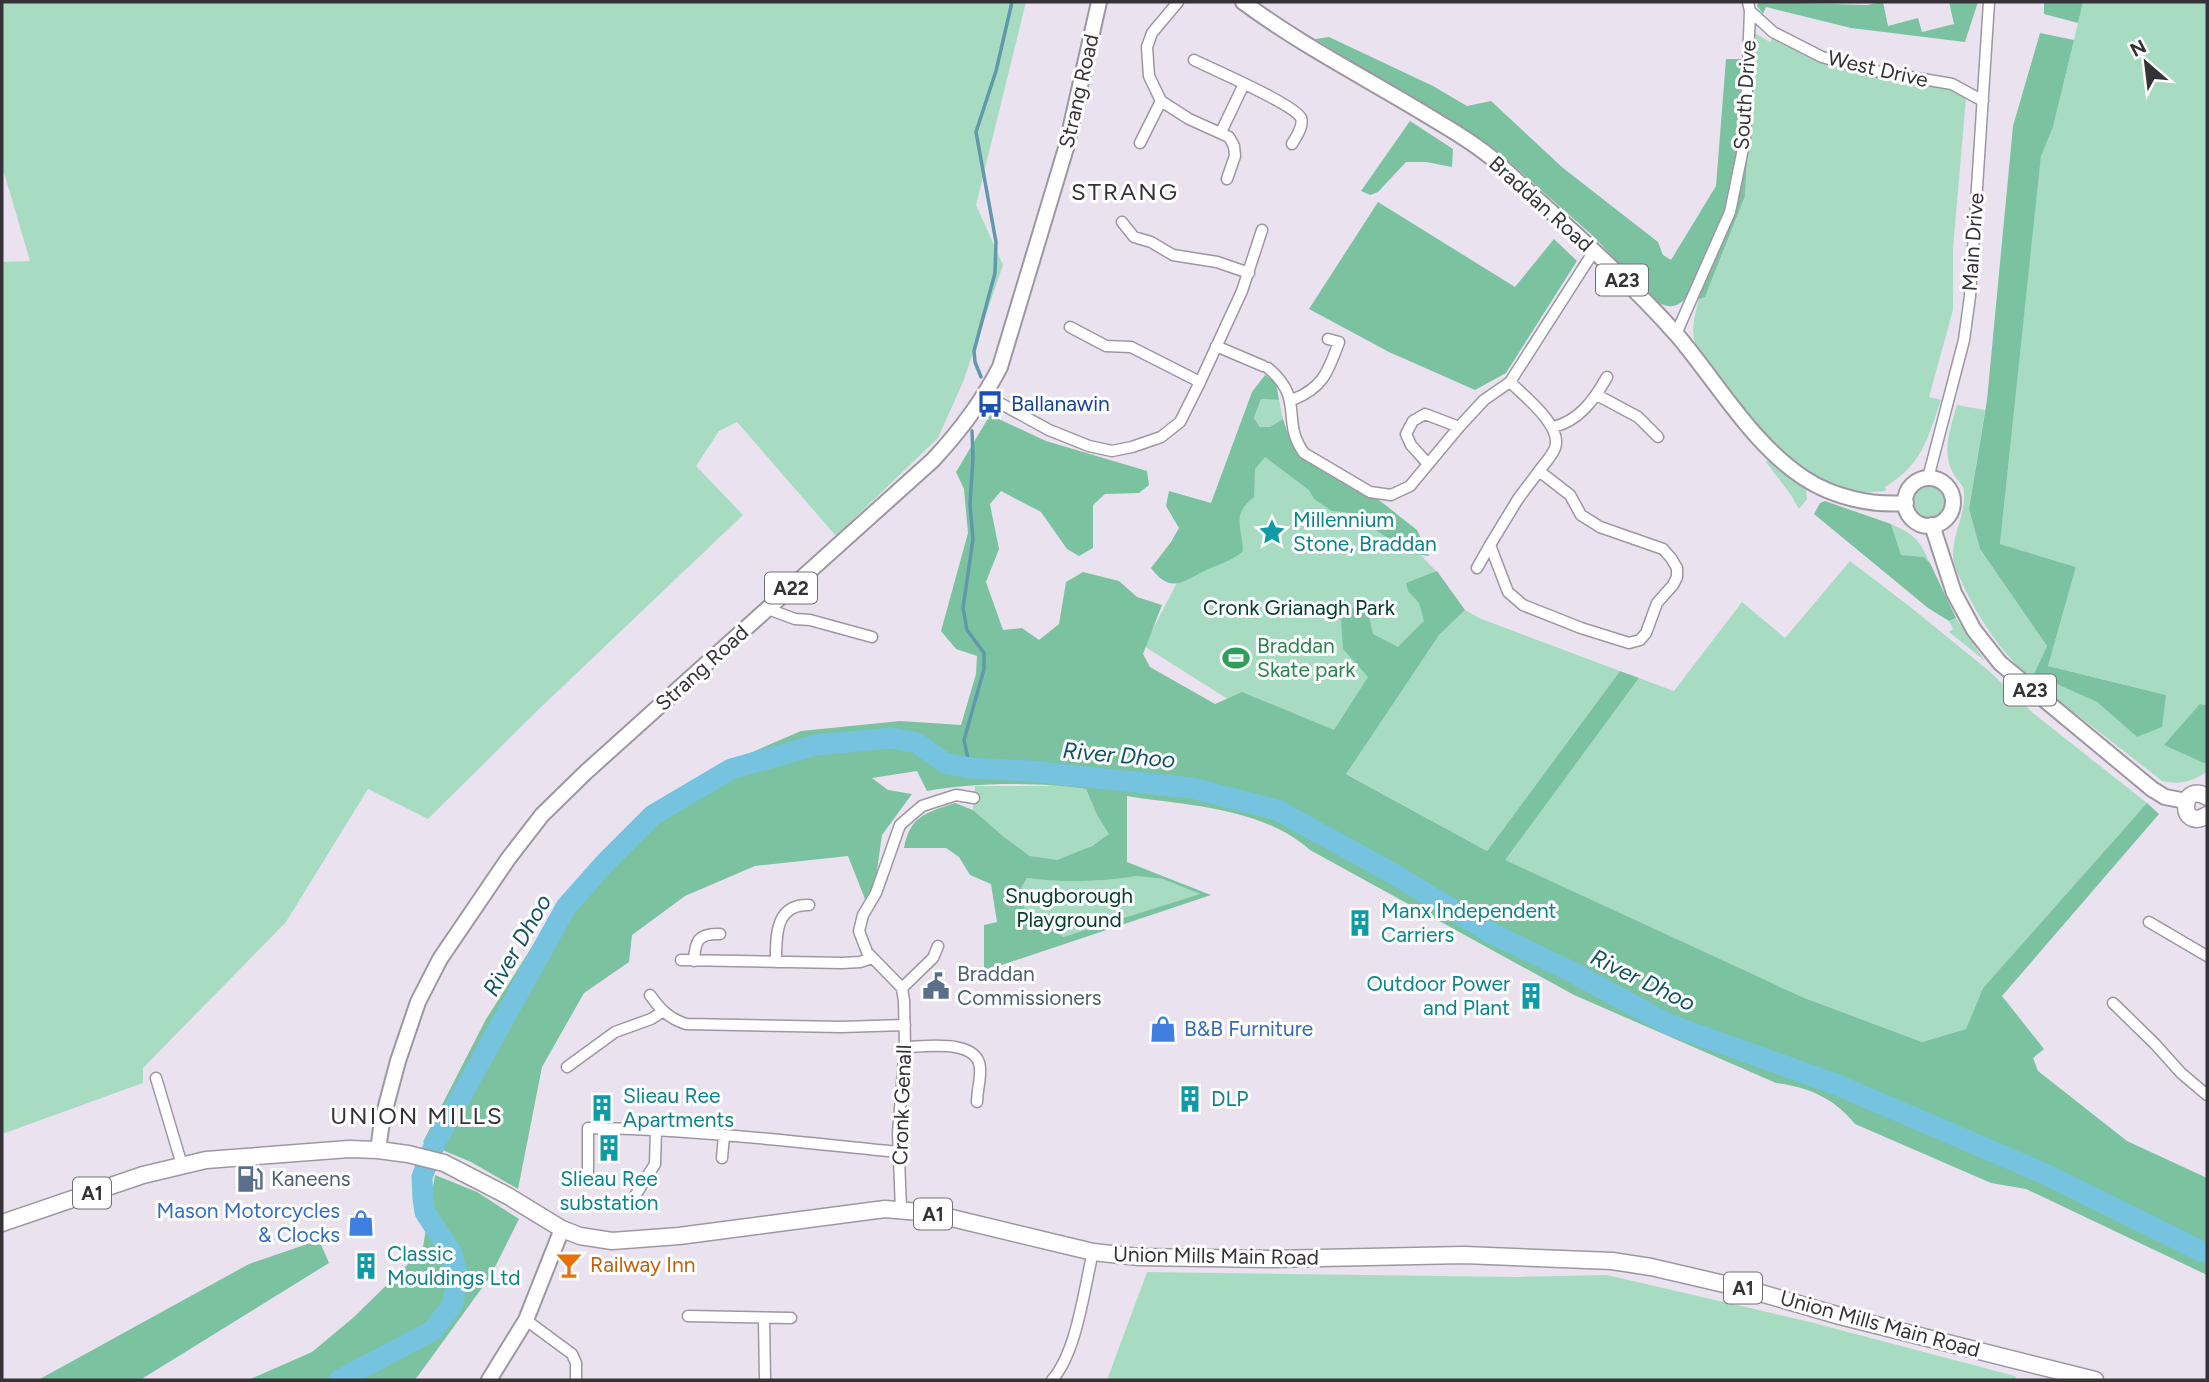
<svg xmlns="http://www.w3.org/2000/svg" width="2209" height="1382" viewBox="0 0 2209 1382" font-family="Figtree,sans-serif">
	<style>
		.green { fill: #a8dcc2 }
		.forest { fill: #7bc2a1; fill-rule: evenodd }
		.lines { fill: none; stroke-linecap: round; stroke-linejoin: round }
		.stream { stroke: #6298ac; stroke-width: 3.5 }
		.river { stroke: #75c3de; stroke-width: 21 }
		.minor-casing { stroke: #9e97a2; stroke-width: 13 }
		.secondary-casing { stroke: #9e97a2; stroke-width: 18 }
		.primary-casing { stroke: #9e97a2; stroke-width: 18 }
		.trunk-casing { stroke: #9e97a2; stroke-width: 19 }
		.minor { stroke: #fff; stroke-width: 10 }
		.secondary { stroke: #fff; stroke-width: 14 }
		.primary { stroke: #fff; stroke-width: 14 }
		.trunk { stroke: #fff; stroke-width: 16 }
		.labels { text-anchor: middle; stroke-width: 6; stroke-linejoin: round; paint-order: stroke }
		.shield { fill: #fff; stroke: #727074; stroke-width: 2 }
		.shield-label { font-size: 19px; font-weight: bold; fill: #363338 }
		.street-label { font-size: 21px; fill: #363338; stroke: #fff }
		.transit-label { font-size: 21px; fill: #164399; stroke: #fff; text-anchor: start }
		.culture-label { font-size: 21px; fill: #0d838f; stroke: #fff; text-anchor: start }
		.park-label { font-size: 21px; fill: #02412c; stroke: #fff }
		.leisure-label { font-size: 21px; fill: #27864d; stroke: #fff; text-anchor: start }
		.service-label { font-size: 21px; fill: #4e5e75; stroke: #fff; text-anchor: start }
		.shop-label { font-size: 21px; fill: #366cbe; stroke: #fff; text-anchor: start }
		.food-label { font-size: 21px; fill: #c56008; stroke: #fff; text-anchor: start }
		.water-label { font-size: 23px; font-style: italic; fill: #105366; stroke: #fff }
		.quarter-label { font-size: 24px; letter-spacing: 2px; fill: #363338; stroke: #fff }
	</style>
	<rect width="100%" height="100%" fill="#eae3ef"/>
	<!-- green -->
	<path class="green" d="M 2,2 L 1026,2 L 976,205 L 1003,265 L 963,382 L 938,438 L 836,536 L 737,422 L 719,431 L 696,466 L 743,515 L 538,710 L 428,819 L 368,789 L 286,922 L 143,1068 L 143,1083 L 2,1134 L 2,262 L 30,261 L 2,166 Z
		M 2083,2 L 2207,2 L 2207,705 L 2200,704 L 2204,763 L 2207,762 L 2207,772 C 2191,782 2180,785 2162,781 L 2025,674 C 1998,647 1979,619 1963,585 C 1959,576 1953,565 1953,555 C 1953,532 1966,514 1964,491 C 1963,483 1956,480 1953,473 C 1941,451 1951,427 1957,405 L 1985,410 L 1969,509 L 1980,549 L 2047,646 L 2034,674 L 2097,702 L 2137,737 L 2166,695 L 2048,666 L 2076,567 L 2000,544 L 2041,155 L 2053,127 Z
		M 1755,33 L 1770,42 L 1773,37 C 1825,68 1863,75 1922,83 C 1937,85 1957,85 1966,98 L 1953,249 L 1953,310 L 1929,397 L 1941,400 C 1928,438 1922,465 1885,487 L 1886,491 C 1873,492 1857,494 1844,491 C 1796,478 1765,434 1735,398 C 1723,383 1703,365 1696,347 C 1690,331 1695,314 1699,299 L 1705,297 L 1745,196 Z
		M 1261,399 L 1279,400 L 1283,419 L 1270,427 L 1261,427 L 1254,419 Z
		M 1250,443 L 1403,537 L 1436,571 L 1436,632 L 1341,771 L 1144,646 Z
		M 1768,460 L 1806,489 L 1807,499 L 1799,509 L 1791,495 L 1766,462 Z
		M1914 502a16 16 0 1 1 32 0a16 16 0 1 1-32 0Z
		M 1891,524 C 1915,535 1919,539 1930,563 L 1924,557 L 1901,555 Z
		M 1850,561 L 1909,606 L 1988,670 L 2033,713 L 2147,803 L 1983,988 L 1966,1029 L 1922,1042 L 1802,997 L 1504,860 L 1639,678 L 1674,691 L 1742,602 L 1785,638 Z
		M 1465,610 L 1479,618 L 1620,671 L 1487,851 L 1345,773 L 1439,635 Z
		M 1956,618 L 1985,661 L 1949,632 L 1953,629 L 1949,621 Z
		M 975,786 L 1062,786 L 1086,789 L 1097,815 L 1110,834 C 1097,843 1071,859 1055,860 C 1022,862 996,830 973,810 Z
		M 1137,876 L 1163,879 L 1201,894 L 1063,937 L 1035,914 L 1023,908 L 1019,892 L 1027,878 C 1065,883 1099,882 1137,876 Z
		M 1147,1272 L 1518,1277 L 1607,1275 L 1810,1322 L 2015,1376 L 2017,1380 L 1107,1380 Z"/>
	<!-- forest -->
	<path class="forest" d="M 1758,2 L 1867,5 L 1883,2 L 1888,26 L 1918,18 L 1922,32 L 1954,24 L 1949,2 L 1978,2 L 1965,42 L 1851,28 L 1766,7 L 1763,14 L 1757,6 Z
		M 2044,2 L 2083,2 L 2078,23 L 2044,14 Z
		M 2040,33 L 2074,40 L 2053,127 L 2041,156 L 2000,544 L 2076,567 L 2048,666 L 2166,695 L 2162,727 L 2137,737 L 2097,702 L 2034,674 L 2047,646 L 1980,549 L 1969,509 L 1987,400 L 2013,126 Z
		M 1329,37 L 1433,86 L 1467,106 L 1491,101 L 1563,168 L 1658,242 L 1663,255 L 1671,260 L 1716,186 L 1726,59 L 1753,59 L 1745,196 L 1705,297 L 1699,299 L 1689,295 C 1677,309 1668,309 1653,300 L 1593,236 L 1495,149 L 1315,39 Z
		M 1410,121 L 1453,149 L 1452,167 L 1426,162 L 1406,162 L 1378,192 L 1370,195 L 1361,191 Z
		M 1378,202 L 1515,287 L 1554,239 L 1577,261 L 1506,373 L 1475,390 L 1389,352 L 1309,309 Z
		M 1265,375 L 1276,383 L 1279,400 L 1261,399 L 1254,418 L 1260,427 L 1270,427 L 1283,419 L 1289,437 L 1299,454 L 1327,474 L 1379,500 L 1417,530 L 1429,556 L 1409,553 L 1352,513 L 1332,511 L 1314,499 L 1309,490 L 1265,457 L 1255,469 L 1254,497 C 1231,515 1242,526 1243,551 C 1231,562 1218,564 1204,571 C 1181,583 1170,593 1151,568 L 1171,542 L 1179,528 L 1166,506 L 1169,491 L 1211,503 L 1252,392 Z
		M 990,415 L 1046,441 L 1147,471 L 1149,485 L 1139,493 L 1105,494 L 1093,505 L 1093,548 L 1079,556 L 1067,549 L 1041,512 L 1001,491 L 990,504 L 999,549 L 986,582 L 1003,630 L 1022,628 L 1039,640 L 1059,624 L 1066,582 L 1083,572 L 1119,581 L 1137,597 L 1162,605 L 1143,654 L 1150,667 L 1215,704 L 1242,692 L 1334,730 L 1368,677 L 1343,649 L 1341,619 L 1356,605 L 1368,612 L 1373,634 L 1398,647 L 1424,621 L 1419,603 L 1408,591 L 1406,583 L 1437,571 L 1465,610 L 1439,635 L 1346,774 L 1487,851 L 1620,671 L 1639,678 L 1505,860 L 1802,997 L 1922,1042 L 1966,1029 L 1983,988 L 2147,803 L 2159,814 L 2002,996 L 2044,1049 L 2033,1058 L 2038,1071 L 2127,1141 L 2207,1178 L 2207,1275 L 2026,1189 L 1991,1183 L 1855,1124 C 1834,1098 1808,1087 1776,1083 L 1574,995 L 1310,850 C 1261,807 1189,806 1127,796 L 1127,862 L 1211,895 L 984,971 L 984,925 L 997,922 L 991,884 L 970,875 L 959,857 L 946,848 L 904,848 C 910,816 925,813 955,803 L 973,810 L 1005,838 L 1030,856 L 1057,860 L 1092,846 L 1109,834 L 1097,815 L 1086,789 C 1039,782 975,782 927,791 L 917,771 L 872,778 L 888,790 L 912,794 L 882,835 L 875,884 L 865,899 L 848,856 L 755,866 L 685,896 L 632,935 L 629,962 L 584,993 L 542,1067 L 518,1189 L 471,1162 L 423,1142 L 485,1021 L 547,923 L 632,828 L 713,769 L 801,731 L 900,721 L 961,725 L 976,674 L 977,656 L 956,649 L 941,631 L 968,533 L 964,489 L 956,472 ZM 1137,876 L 1163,879 L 1200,894 L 1063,937 L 1035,914 L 1024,908 L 1019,892 L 1027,878 C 1065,883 1100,882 1137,876 Z
		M 1825,501 L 1891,524 L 1901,555 L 1924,557 L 1930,563 L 1956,618 L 1949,621 L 1928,608 L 1814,514 L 1820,503 Z
		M 2200,704 L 2207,705 L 2207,762 L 2204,763 L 2164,745 Z
		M 435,1175 L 477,1192 L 519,1219 L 490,1277 L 415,1380 L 248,1380 L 312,1352 L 354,1317 L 406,1266 L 423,1247 Z
		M 319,1240 L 329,1263 L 140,1380 L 38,1380 L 249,1264 Z"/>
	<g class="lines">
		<!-- stream -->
		<path class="stream" d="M 981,377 L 975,362 L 974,351 L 995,273 L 996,242 L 976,132 L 996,71 L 1012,2
			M 970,768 L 964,740 L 984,669 L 984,653 L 967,630 L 963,608 L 973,539 L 970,504 L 973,458 L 972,431"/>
		<!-- river -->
		<path class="river" d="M 339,1380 L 432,1331 L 452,1306 L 458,1277 L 452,1254 L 425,1212 L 423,1199 L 422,1177 L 435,1143 L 566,907 L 605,863 L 653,815 L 731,769 L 816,745 L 891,738 L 917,743 L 945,763 L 970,768 L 1030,771 L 1192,788 L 1277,810 L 1392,873 L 1491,933 L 1570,971 L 1668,1024 L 1835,1084 L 2045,1174 L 2207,1254"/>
		<defs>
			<path id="minor" d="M 1178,2 L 1152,33 L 1147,47 L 1149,76 L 1161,101 L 1189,119 L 1229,137 L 1234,146 L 1235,156 L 1227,179
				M 1748,2 L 1750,11 L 1773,32 L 1822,57 L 1870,70 L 1952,84 L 1983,101
				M 1194,60 C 1212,69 1294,104 1301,118 C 1304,126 1296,137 1292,144
				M 1221,132 L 1244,84
				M 1140,143 L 1161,101
				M 1122,222 L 1134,237 L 1151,242 L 1173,255 L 1217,262 L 1249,273
				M 1070,327 L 1106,346 L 1131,347 L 1200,382
				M 1676,334 L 1730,212 L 1745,139 L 1750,11
				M 1216,346 L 1263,366
				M 1268,368 C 1306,400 1280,420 1304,453 L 1370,492 L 1391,495 L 1410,486 L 1459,427 L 1484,400 L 1510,382 L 1594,251
				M 1510,382 C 1524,396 1563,426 1555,448 C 1552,456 1544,464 1539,471 L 1570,495 L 1581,515 L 1600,527 L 1663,549 L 1671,558 L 1677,568 L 1677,577 L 1673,585 L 1657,603 L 1646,633 L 1640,640 L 1629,643 L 1581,628 L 1523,605 L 1508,592 L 1490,545 L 1518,499 L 1539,471
				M 985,395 L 1049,430 L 1089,446 L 1112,451 L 1132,447 L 1161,437 L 1180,422 L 1200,382 L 1242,291 L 1262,230
				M 1597,395 L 1638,417 L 1658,437
				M 1292,400 C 1323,388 1328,372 1339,342 L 1328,339
				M 1553,427 C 1579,421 1594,400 1607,377
				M 1428,464 L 1411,445 L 1406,434 L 1413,421 L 1425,414 L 1459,427
				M 1928,478 L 1964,340 L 1970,296 L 1989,2
				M 1477,568 L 1490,545
				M 768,609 L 795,619 L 810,620 L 872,637
				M 2149,922 L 2207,956
				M 681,960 L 842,963 L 860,962 L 872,958
				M 694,961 C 695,941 698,933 720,934
				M 776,962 C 776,936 775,904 809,905
				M 902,988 L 933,958 L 938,946
				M 650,995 C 660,1009 668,1018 686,1024 L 841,1027 L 905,1025
				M 2113,1003 L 2155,1044 L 2181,1073 L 2207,1095
				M 905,1047 C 925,1047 978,1038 980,1068 C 981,1078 977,1091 977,1102
				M 567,1067 L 615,1032 L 651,1019 L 662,1012
				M 156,1078 L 182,1165
				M 722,1158 L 724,1135
				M 588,1178 L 588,1128 C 692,1129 795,1142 898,1152
				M 633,1199 L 655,1164 L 656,1129
				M 901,1210 L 898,1133 L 905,1047 L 904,1001 L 902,988 L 867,952 L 859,931 L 863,915 L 876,893 L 900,825 L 922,806 L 956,795 L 974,798
				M 688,1316 L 791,1318
				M 764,1318 L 765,1380
				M 526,1320 L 572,1354 L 576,1363 L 576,1380
				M 1052,1380 C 1077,1352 1084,1289 1093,1252"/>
			<path id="secondary" d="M 489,1380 L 526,1320 L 562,1229"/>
			<path id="primary" d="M 1243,2 C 1301,45 1364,77 1425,114 C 1448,128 1472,141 1493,159 C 1555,216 1621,272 1677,335 C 1717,382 1752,444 1804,478 C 1833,497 1871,506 1906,503
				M1905 502a24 24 0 1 1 48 0a24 24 0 1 1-48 0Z
				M 1932,525 L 1954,593 L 1974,630 L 2000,663 L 2152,789 L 2165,797 L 2186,801
				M 378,1150 L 382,1121 L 398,1061 L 418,1002 L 440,959 L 508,859 L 542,815 L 586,772 L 933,460 C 960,431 982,402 1000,367 L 1066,148 L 1099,2"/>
			<path id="trunk" d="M 2207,797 C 2179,780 2179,833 2207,815
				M 2,1223 L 143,1175 L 206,1160 L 349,1149 L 378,1150 L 408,1154 L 444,1163 L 508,1196 L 562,1229 L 580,1236 L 612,1241 L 679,1236 L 885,1209 L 931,1213 L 1093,1252 L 1139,1257 L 1272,1259 L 1464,1255 L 1612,1261 L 1651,1267 L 1750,1290 L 1840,1316 L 2095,1380"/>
		</defs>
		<!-- minor casing -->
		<use href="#minor" class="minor-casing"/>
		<!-- secondary casing -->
		<use href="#secondary" class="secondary-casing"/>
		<!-- primary casing -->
		<use href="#primary" class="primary-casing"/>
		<!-- trunk casing -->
		<use href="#trunk" class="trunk-casing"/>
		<!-- minor -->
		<use href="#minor" class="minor"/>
		<!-- secondary -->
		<use href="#secondary" class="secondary"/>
		<!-- primary -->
		<use href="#primary" class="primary"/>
		<!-- trunk -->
		<use href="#trunk" class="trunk"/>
	</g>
	<!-- icons -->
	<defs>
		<symbol id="bus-bare" viewBox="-9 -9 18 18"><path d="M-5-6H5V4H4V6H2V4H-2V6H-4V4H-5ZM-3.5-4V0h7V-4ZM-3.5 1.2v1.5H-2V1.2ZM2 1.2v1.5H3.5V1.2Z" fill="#1a4fb4" stroke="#fff" stroke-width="2.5" paint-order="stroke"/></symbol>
		<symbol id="sight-bare" viewBox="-9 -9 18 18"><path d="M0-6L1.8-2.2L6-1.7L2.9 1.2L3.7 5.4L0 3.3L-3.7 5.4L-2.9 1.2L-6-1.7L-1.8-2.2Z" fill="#0f9aa8" stroke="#fff" stroke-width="2.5" paint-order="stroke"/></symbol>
		<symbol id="stadium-bare" viewBox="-9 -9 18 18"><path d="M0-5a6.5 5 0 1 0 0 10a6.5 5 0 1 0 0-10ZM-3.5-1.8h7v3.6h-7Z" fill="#2e9e5b" stroke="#fff" stroke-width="2.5" paint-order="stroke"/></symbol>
		<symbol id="building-bare" viewBox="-9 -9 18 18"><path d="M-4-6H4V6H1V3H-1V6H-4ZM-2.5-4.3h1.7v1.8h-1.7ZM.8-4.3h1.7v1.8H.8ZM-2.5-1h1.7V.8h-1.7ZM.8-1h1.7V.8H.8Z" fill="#0f9aa8" stroke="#fff" stroke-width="2.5" paint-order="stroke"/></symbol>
		<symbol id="civic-bare" viewBox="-9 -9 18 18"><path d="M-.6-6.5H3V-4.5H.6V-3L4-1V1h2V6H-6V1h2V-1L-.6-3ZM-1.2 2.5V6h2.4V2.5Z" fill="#5c6f8a" stroke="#fff" stroke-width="2.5" paint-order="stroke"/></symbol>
		<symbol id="shop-bare" viewBox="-9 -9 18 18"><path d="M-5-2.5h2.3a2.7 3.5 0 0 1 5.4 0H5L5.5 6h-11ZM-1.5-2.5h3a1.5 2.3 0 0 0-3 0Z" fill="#3f7fe0" stroke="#fff" stroke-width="2.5" paint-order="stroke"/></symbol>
		<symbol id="fuel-bare" viewBox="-9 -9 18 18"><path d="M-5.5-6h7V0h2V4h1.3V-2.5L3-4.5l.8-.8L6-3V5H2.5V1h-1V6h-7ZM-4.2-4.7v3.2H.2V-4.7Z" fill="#5c6f8a" stroke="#fff" stroke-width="2.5" paint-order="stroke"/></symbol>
		<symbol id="bar-bare" viewBox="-9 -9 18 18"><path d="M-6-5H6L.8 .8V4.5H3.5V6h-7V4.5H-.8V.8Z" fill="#e8710a" stroke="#fff" stroke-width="2.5" paint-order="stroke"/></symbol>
	</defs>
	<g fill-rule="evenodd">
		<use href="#bus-bare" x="971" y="385" width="38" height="38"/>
		<use href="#sight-bare" x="1253" y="513" width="38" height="38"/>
		<use href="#stadium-bare" x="1217" y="639" width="38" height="38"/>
		<use href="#building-bare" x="1341" y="904" width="38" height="38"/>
		<use href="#civic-bare" x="917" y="967" width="38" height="38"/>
		<use href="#building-bare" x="1512" y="977" width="38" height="38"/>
		<use href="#shop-bare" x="1144" y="1010" width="38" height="38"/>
		<use href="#building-bare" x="1171" y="1080" width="38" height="38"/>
		<use href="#building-bare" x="583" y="1089" width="38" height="38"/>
		<use href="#building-bare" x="590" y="1129" width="38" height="38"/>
		<use href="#fuel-bare" x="231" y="1160" width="38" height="38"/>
		<use href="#shop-bare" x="342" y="1204" width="38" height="38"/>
		<use href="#bar-bare" x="550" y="1246" width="38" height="38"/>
		<use href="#building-bare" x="347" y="1247" width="38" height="38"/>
	</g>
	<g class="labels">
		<!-- shield labels -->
		<g class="shield">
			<rect x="1596" y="264.5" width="52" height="31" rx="5"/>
			<rect x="765" y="572.5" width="52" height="31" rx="5"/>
			<rect x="2004" y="674.5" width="52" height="31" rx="5"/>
			<rect x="73" y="1177.5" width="38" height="31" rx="5"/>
			<rect x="914" y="1198.5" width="38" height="31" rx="5"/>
			<rect x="1724" y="1272.5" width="38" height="31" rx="5"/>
		</g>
		<g class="shield-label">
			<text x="1622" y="287">A23</text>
			<text x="791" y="595">A22</text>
			<text x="2030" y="697">A23</text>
			<text x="92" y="1200">A1</text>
			<text x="933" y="1221">A1</text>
			<text x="1743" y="1295">A1</text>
		</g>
		<!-- street labels -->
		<g class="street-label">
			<text transform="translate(1878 69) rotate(13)" y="7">West Drive</text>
			<text transform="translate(1079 91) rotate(-77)" y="7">Strang Road</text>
			<text transform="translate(1745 95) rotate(-86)" y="7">South Drive</text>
			<text transform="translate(1541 204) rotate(42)" y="7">Braddan Road</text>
			<text transform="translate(1973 242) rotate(-86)" y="7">Main Drive</text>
			<text transform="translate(702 668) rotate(-42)" y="7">Strang Road</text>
			<text transform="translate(902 1105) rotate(-88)" y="7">Cronk Genall</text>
			<text transform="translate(1216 1256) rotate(1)" y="7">Union Mills Main Road</text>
			<text transform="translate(1880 1324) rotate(15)" y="7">Union Mills Main Road</text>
		</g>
		<!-- transit labels -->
		<g class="transit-label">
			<text x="1011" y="411">Ballanawin</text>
		</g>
		<!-- culture labels -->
		<g class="culture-label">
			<text x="1293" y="527">Millennium<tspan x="1293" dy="24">Stone, Braddan</tspan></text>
			<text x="1381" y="918">Manx Independent<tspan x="1381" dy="24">Carriers</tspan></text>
			<text x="1510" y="991" text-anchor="end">Outdoor Power<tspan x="1510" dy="24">and Plant</tspan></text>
			<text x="623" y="1103">Slieau Ree<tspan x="623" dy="24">Apartments</tspan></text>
			<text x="1211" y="1106">DLP</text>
			<text x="609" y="1186" text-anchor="middle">Slieau Ree<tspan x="609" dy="24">substation</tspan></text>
			<text x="387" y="1261">Classic<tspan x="387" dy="24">Mouldings Ltd</tspan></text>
		</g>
		<!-- park labels -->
		<g class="park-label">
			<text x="1299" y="615">Cronk Grianagh Park</text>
			<text x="1069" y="903">Snugborough<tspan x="1069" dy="24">Playground</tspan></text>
		</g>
		<!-- leisure labels -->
		<g class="leisure-label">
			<text x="1257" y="653">Braddan<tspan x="1257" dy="24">Skate park</tspan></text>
		</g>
		<!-- service labels -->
		<g class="service-label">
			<text x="957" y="981">Braddan<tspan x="957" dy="24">Commissioners</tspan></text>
			<text x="271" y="1186">Kaneens</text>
		</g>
		<!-- shop labels -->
		<g class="shop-label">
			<text x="1184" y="1036">B&amp;B Furniture</text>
			<text x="340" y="1218" text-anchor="end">Mason Motorcycles<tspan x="340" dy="24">&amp; Clocks</tspan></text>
		</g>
		<!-- food labels -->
		<g class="food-label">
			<text x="590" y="1272">Railway Inn</text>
		</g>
		<!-- water labels -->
		<g class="water-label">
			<text transform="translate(1119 755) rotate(5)" y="8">River Dhoo</text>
			<text transform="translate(517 945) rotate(-60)" y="8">River Dhoo</text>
			<text transform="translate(1643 980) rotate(26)" y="8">River Dhoo</text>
		</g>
		<!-- quarter labels -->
		<g class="quarter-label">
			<text x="1125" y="200">STRANG</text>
			<text x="417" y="1124">UNION MILLS</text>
		</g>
	</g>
	<!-- border -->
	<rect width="2209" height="1382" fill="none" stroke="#363338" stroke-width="7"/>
	<!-- north arrow -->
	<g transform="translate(2146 63) rotate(332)" stroke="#ffffff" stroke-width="5" paint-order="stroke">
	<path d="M0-5L12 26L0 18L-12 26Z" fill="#363338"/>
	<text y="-10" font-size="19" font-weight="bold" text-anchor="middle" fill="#363338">N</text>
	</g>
</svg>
